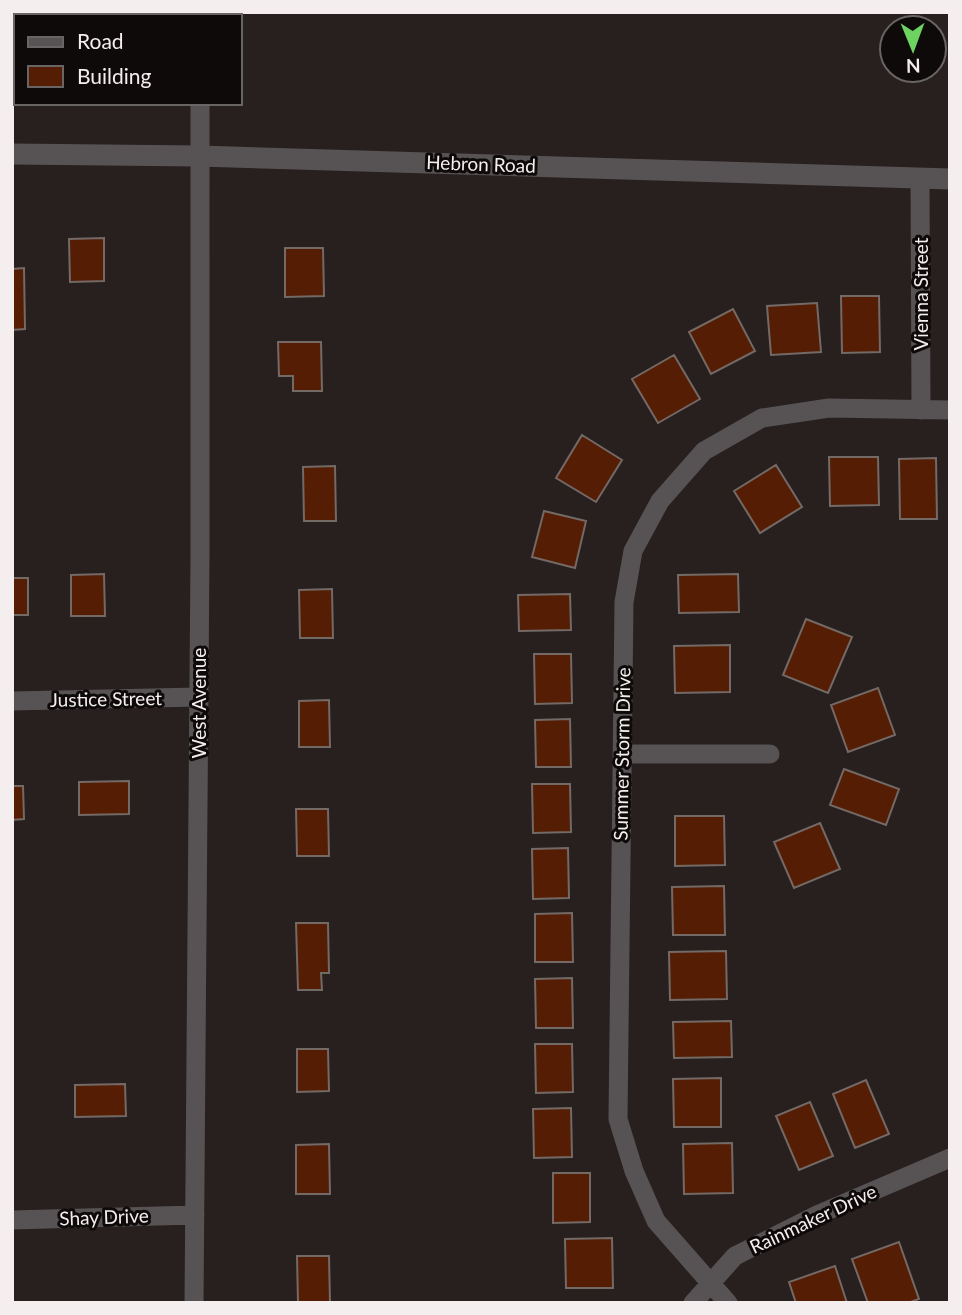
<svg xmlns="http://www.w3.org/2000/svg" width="962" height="1315" viewBox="0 0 962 1315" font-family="Lato,sans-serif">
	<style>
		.building { fill: #551d04; stroke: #736965; stroke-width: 2 }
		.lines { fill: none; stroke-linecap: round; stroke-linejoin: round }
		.minor { stroke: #575354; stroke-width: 19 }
		.tertiary { stroke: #575354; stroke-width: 21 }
		.labels { text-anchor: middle; stroke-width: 6; stroke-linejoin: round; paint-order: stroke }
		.street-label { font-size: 19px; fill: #f5eeee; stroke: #0e0a0a }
	</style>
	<rect width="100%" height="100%" fill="#281f1f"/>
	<!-- building -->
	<path class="building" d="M 104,238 L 104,281 L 70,282 L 69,239 Z
		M 285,248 L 323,248 L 324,296 L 285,297 Z
		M 24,268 L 25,329 L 12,330 L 12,269 Z
		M 841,296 L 879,296 L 880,352 L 842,353 Z
		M 817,303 L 821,352 L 771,355 L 767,306 Z
		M 733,309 L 755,351 L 711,374 L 689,332 Z
		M 278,342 L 321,342 L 322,391 L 293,391 L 293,376 L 279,376 Z
		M 674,355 L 700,399 L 658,423 L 632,379 Z
		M 582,435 L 622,460 L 596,502 L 556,478 Z
		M 829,457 L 878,457 L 879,505 L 830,506 Z
		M 936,458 L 937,519 L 900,519 L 899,459 Z
		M 776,465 L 802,507 L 760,533 L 734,491 Z
		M 335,466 L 336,521 L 304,521 L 303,467 Z
		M 544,511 L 586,521 L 575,568 L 532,557 Z
		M 104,574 L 105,616 L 71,616 L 71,575 Z
		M 738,574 L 739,612 L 679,613 L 678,575 Z
		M 12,578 L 28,578 L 28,615 L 12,615 Z
		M 332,589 L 333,638 L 300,638 L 299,590 Z
		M 570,594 L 571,630 L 519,631 L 518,595 Z
		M 806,619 L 852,637 L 828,693 L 783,675 Z
		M 730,645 L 730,692 L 675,693 L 674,646 Z
		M 534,654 L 571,654 L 572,703 L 535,704 Z
		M 878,688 L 895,735 L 848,752 L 831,705 Z
		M 329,700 L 330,747 L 299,747 L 299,701 Z
		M 570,719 L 571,767 L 536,767 L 535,720 Z
		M 844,769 L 899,789 L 886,825 L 830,805 Z
		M 129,781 L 129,814 L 79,815 L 79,782 Z
		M 532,784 L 570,784 L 571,832 L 533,833 Z
		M 12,786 L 23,786 L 24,819 L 12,820 Z
		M 296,809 L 328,809 L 329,856 L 297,856 Z
		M 675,816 L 724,816 L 725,865 L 675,866 Z
		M 820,823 L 840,869 L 794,888 L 774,842 Z
		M 568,848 L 569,898 L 533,899 L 532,849 Z
		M 724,886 L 725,935 L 673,935 L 672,887 Z
		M 572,913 L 573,962 L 535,962 L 535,914 Z
		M 296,923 L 328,923 L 329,973 L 321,973 L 322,990 L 298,990 Z
		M 726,951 L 727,999 L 670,1000 L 669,952 Z
		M 572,978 L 573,1028 L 536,1028 L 535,979 Z
		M 731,1021 L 732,1057 L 674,1058 L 673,1022 Z
		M 535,1044 L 572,1044 L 573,1092 L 536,1093 Z
		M 297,1049 L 328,1049 L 329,1091 L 297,1092 Z
		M 721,1078 L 721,1127 L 674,1127 L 673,1079 Z
		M 866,1080 L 889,1134 L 855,1148 L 833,1094 Z
		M 125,1084 L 126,1116 L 75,1117 L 75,1085 Z
		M 810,1102 L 833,1156 L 799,1170 L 776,1116 Z
		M 571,1108 L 572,1157 L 534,1158 L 533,1109 Z
		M 732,1143 L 733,1193 L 684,1194 L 683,1144 Z
		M 329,1144 L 330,1194 L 296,1194 L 296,1145 Z
		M 553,1173 L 590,1173 L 590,1222 L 553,1223 Z
		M 612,1238 L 613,1288 L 566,1288 L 565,1239 Z
		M 899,1242 L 919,1299 L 908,1303 L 868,1303 L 852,1259 Z
		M 297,1256 L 329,1256 L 330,1303 L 298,1303 Z
		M 835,1266 L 847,1303 L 796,1303 L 789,1282 Z"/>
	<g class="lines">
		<!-- minor -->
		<path class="minor" d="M 201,16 L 201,12
			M 920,179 L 921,410
			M 12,701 L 199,697
			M 622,754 L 770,754
			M 12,1220 L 195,1215
			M 194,1303 L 200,556 L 200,103
			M 693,1303 L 735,1256 L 817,1215 L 950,1158
			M 728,1303 L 656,1221 L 634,1171 L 618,1119 L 624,602 L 633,551 L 660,501 L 704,451 L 762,418 L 829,408 L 950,410"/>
		<!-- tertiary -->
		<path class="tertiary" d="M 12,154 L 199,156 L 950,179"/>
	</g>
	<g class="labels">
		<!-- street labels -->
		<g class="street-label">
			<text transform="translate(481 164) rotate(2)" y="7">Hebron Road</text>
			<text transform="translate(921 294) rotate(-90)" y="7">Vienna Street</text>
			<text transform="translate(106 699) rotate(-1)" y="7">Justice Street</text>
			<text transform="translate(199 703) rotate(-90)" y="7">West Avenue</text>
			<text transform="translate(622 754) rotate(-89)" y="7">Summer Storm Drive</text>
			<text transform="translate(104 1217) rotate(-2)" y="7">Shay Drive</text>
			<text transform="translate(813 1219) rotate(-25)" y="7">Rainmaker Drive</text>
		</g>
	</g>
	<!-- border -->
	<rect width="962" height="1315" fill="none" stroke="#f5eeee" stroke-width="28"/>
	<!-- legend -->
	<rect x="14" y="14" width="228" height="91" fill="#0e0a0a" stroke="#6a6565" stroke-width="2"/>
	<rect x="28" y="37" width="35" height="10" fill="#575354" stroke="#6a6565" stroke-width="2"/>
	<text x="77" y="49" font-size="21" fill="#f5eeee">Road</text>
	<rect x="28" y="66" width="35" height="21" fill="#551d04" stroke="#6a6565" stroke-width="2"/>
	<text x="77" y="84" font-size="21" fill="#f5eeee">Building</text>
	<!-- north arrow -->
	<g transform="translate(913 49) rotate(179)"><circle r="33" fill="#0e0a0a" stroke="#6a6565" stroke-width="2"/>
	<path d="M0-5L12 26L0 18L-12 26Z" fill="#6dd361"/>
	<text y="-10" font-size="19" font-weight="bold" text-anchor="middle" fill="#f5eeee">N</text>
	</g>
</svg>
